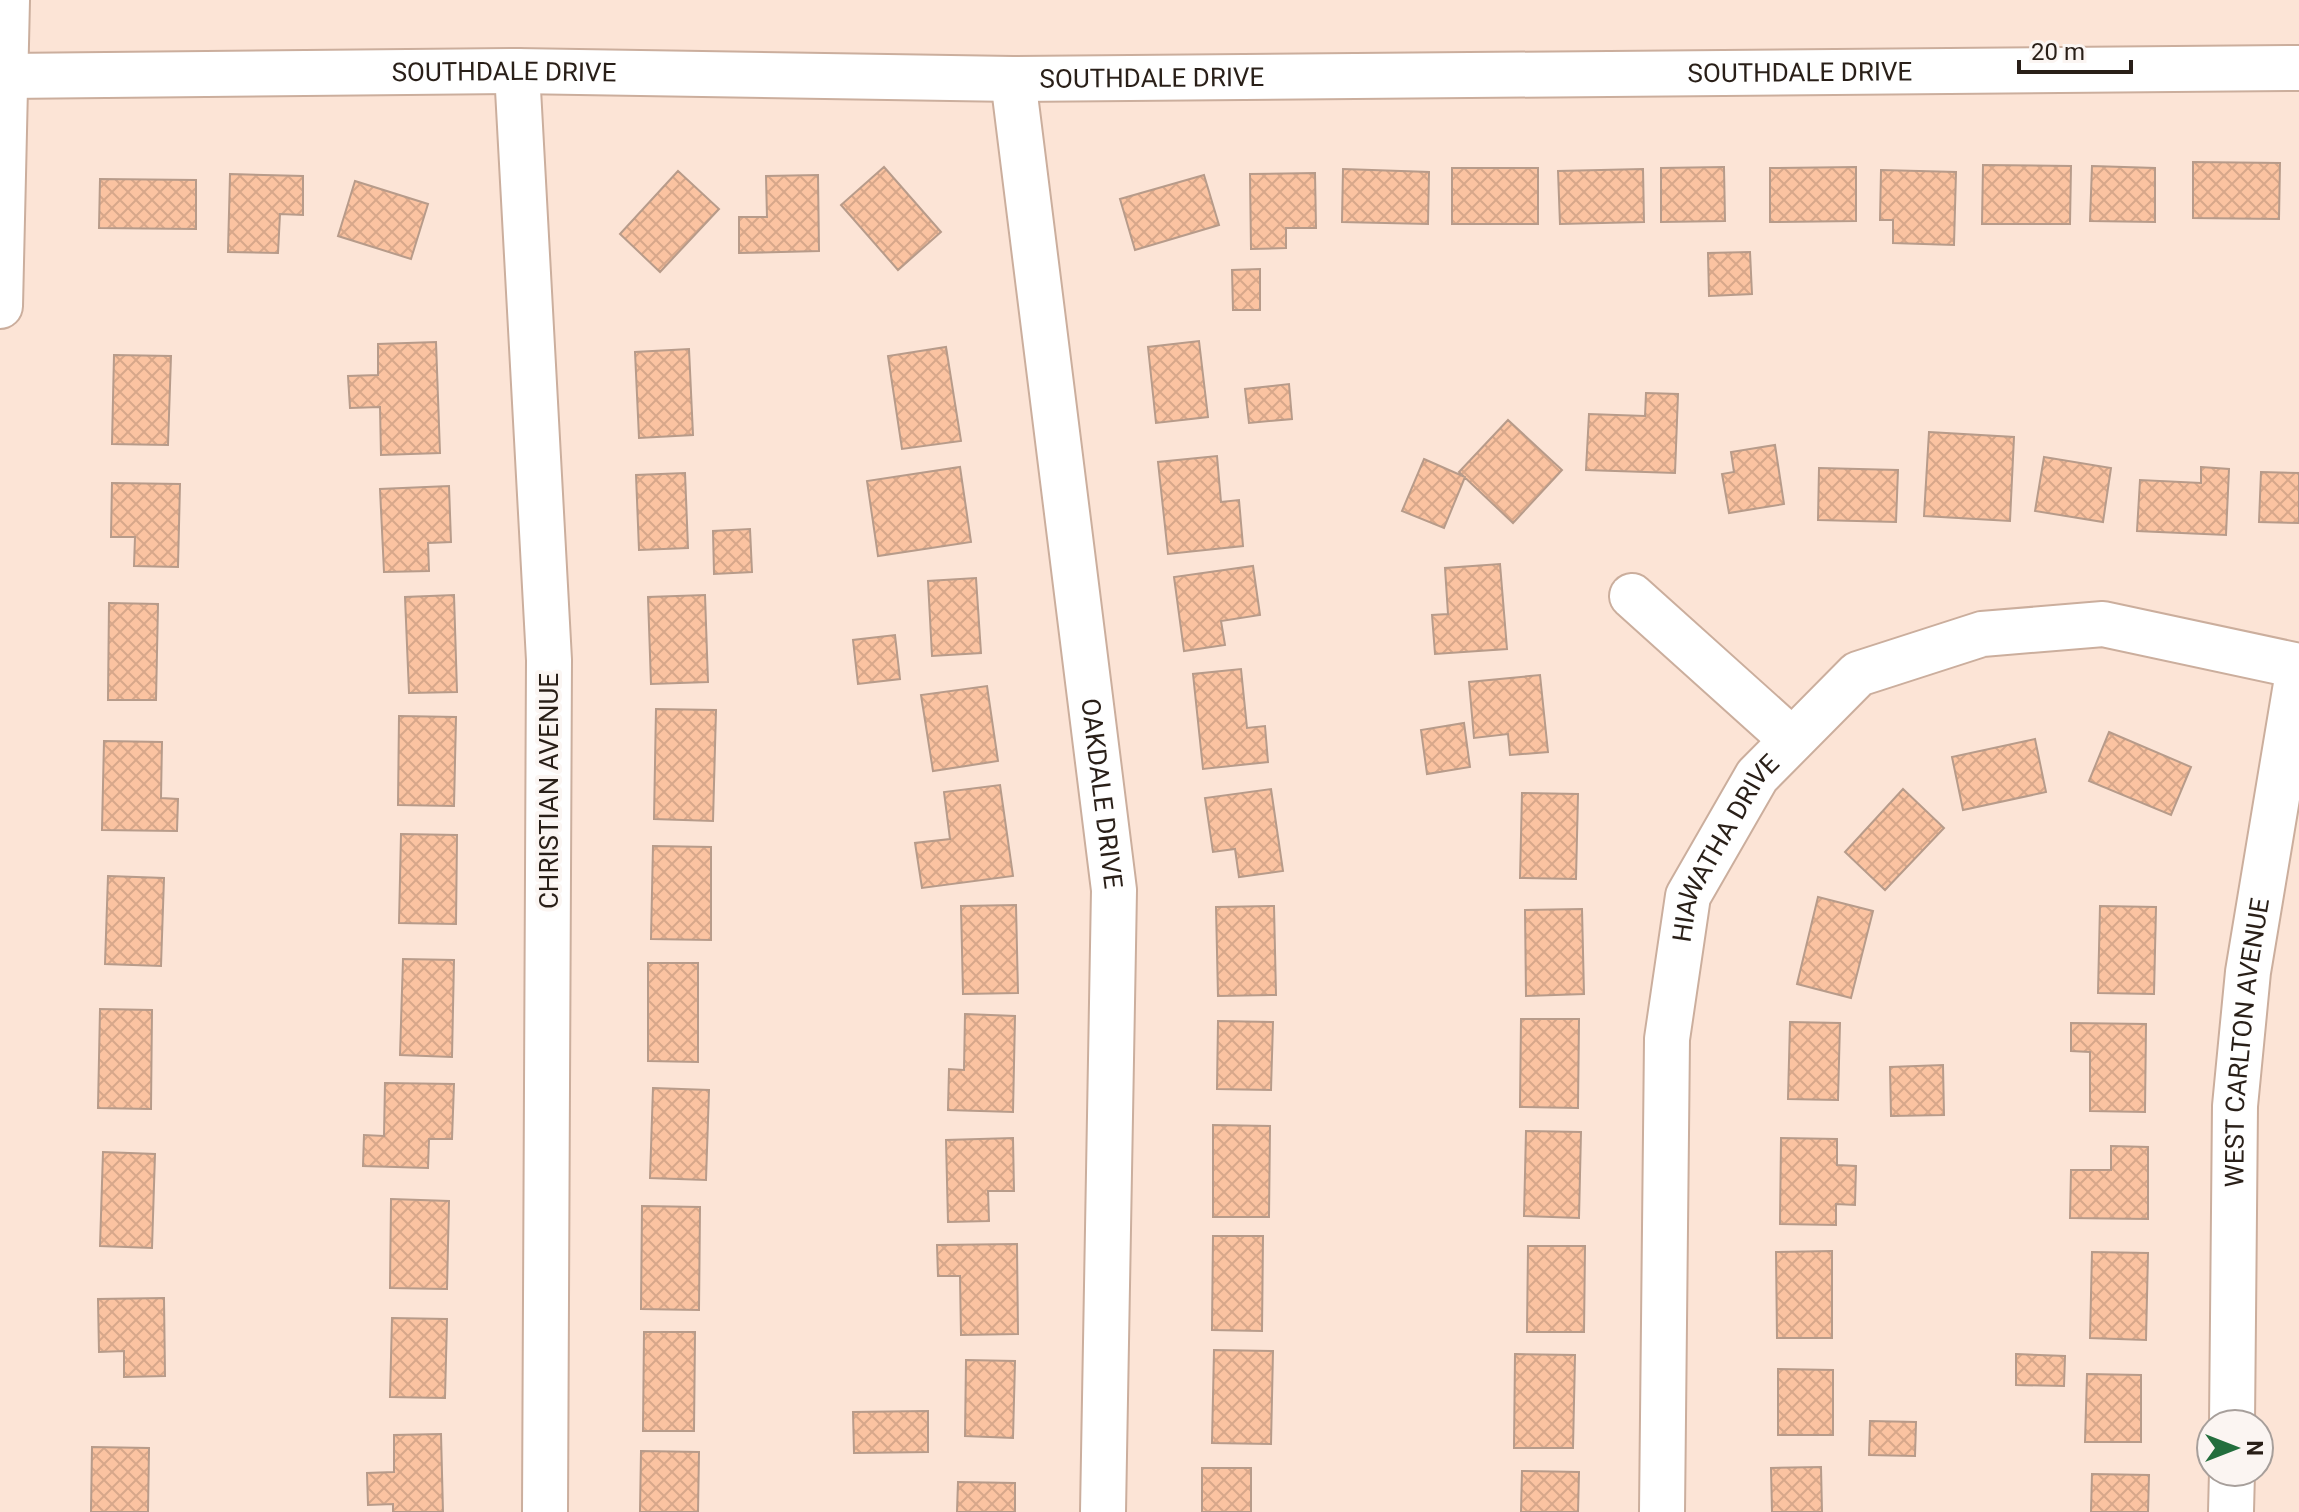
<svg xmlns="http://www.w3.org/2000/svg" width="2299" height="1512" viewBox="0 0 2299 1512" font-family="Roboto,sans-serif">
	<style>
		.building { fill: url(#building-cross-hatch); stroke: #b79b8a; stroke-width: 2 }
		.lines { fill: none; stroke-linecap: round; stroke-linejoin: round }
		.minor-casing { stroke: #cbae9d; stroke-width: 48 }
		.minor { stroke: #fff; stroke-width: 44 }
		.labels { text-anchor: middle; stroke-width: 8; stroke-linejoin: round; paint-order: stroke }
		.street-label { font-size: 26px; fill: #291f18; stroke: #fbf5f2 }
	</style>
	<defs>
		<pattern id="building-cross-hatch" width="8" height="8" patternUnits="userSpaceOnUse" patternTransform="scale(2)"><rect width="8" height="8" fill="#fbc3a1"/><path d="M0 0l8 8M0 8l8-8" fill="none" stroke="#d7a78a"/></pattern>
	</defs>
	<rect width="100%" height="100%" fill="#fce4d6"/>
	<!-- building -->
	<path class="building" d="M 2193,162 L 2280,163 L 2279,219 L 2193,218 Z
		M 1983,165 L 2071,166 L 2070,224 L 1982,224 Z
		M 2092,166 L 2155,168 L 2155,222 L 2090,221 Z
		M 884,167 L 941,232 L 898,270 L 841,205 Z
		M 1724,167 L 1725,221 L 1661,222 L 1661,168 Z
		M 1856,167 L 1856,221 L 1770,222 L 1770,168 Z
		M 1452,168 L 1538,168 L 1538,224 L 1452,224 Z
		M 1343,169 L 1429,172 L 1428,224 L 1342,222 Z
		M 1643,169 L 1644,222 L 1560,224 L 1558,171 Z
		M 1881,170 L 1956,172 L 1954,245 L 1893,243 L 1893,220 L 1880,220 Z
		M 678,171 L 719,209 L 660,272 L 620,234 Z
		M 1315,173 L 1316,228 L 1286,228 L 1286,248 L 1251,249 L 1250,174 Z
		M 230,174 L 303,176 L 303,215 L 280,214 L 278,253 L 228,252 Z
		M 818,175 L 819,251 L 739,253 L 739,217 L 767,217 L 766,176 Z
		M 1204,175 L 1219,225 L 1135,250 L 1120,199 Z
		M 100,179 L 196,180 L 196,229 L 99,228 Z
		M 355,181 L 428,204 L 411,259 L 338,236 Z
		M 1750,252 L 1752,294 L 1709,296 L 1708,253 Z
		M 1260,269 L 1260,310 L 1233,310 L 1232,270 Z
		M 1199,341 L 1208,417 L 1156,423 L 1148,347 Z
		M 436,342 L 440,453 L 381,455 L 380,407 L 350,408 L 348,376 L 378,375 L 378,344 Z
		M 946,347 L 961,441 L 902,449 L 888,356 Z
		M 689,349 L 693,435 L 639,438 L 635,352 Z
		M 114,355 L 171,356 L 168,445 L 112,444 Z
		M 1289,384 L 1292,419 L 1249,423 L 1245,389 Z
		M 1646,393 L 1678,394 L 1675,473 L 1586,470 L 1589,414 L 1645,416 Z
		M 1508,420 L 1562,470 L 1513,523 L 1459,472 Z
		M 1929,432 L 2014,437 L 2010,521 L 1924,516 Z
		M 1775,445 L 1784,504 L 1729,513 L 1722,474 L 1734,472 L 1731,452 Z
		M 1217,456 L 1221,502 L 1239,500 L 1243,546 L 1168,554 L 1158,462 Z
		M 2044,457 L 2111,468 L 2103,522 L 2035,511 Z
		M 1424,459 L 1465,477 L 1444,528 L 1402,511 Z
		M 960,467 L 971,542 L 878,556 L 867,481 Z
		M 2201,467 L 2229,469 L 2226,535 L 2137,531 L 2140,480 L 2201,483 Z
		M 1819,468 L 1898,470 L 1896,522 L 1818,520 Z
		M 2261,472 L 2299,473 L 2299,523 L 2259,522 Z
		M 685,473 L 688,548 L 639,550 L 636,475 Z
		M 112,483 L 180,484 L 178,567 L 134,566 L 135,537 L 111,537 Z
		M 449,486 L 451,542 L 428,543 L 429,571 L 384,572 L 380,489 Z
		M 750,529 L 752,572 L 714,574 L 713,531 Z
		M 1500,564 L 1507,649 L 1435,654 L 1432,615 L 1448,614 L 1445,568 Z
		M 1253,566 L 1260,615 L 1221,621 L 1225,645 L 1184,651 L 1174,577 Z
		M 976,578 L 981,653 L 932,656 L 928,581 Z
		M 454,595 L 457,692 L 409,693 L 405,597 Z
		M 705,595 L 708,682 L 651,684 L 648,597 Z
		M 109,603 L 158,604 L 156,700 L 108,700 Z
		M 895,635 L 900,679 L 858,684 L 853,640 Z
		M 1241,669 L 1247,728 L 1265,726 L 1268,762 L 1203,769 L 1193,674 Z
		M 1540,675 L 1548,752 L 1510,755 L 1508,734 L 1474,738 L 1469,682 Z
		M 987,686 L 998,761 L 933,771 L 921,695 Z
		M 656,709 L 716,710 L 713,821 L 654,819 Z
		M 399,716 L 456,717 L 454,806 L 398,805 Z
		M 1464,723 L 1470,767 L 1427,774 L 1421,730 Z
		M 2109,732 L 2191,767 L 2171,815 L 2089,781 Z
		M 2035,739 L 2046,792 L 1963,810 L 1952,757 Z
		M 104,741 L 162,742 L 161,798 L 178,799 L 177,831 L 102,830 Z
		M 1000,785 L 1013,876 L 922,888 L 915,843 L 950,839 L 944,792 Z
		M 1271,789 L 1283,871 L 1239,877 L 1235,849 L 1213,852 L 1205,798 Z
		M 1903,789 L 1944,828 L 1885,890 L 1845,852 Z
		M 1522,793 L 1578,794 L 1576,879 L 1520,878 Z
		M 401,834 L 457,835 L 456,924 L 399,923 Z
		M 653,846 L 711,847 L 711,940 L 651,939 Z
		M 108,876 L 164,878 L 161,966 L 105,964 Z
		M 1818,897 L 1873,911 L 1851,998 L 1797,984 Z
		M 1016,905 L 1018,993 L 963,994 L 961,906 Z
		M 1274,906 L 1276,995 L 1218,996 L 1216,907 Z
		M 2100,906 L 2156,907 L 2154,994 L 2098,993 Z
		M 1582,909 L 1584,994 L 1526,996 L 1525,910 Z
		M 403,959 L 454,960 L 452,1057 L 400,1055 Z
		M 648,963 L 698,963 L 698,1062 L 648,1061 Z
		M 100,1009 L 152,1010 L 151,1109 L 98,1108 Z
		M 965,1014 L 1015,1016 L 1013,1112 L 948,1110 L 949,1069 L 964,1070 Z
		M 1521,1019 L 1579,1019 L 1578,1108 L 1520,1107 Z
		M 1218,1021 L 1273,1022 L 1271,1090 L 1217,1089 Z
		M 1790,1022 L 1840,1023 L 1838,1100 L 1788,1099 Z
		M 2071,1023 L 2146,1024 L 2145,1112 L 2090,1111 L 2090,1052 L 2071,1051 Z
		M 1943,1065 L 1944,1115 L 1891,1116 L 1890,1067 Z
		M 385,1083 L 454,1084 L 452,1139 L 429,1139 L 428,1168 L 363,1166 L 364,1135 L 384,1136 Z
		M 653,1088 L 709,1090 L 706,1180 L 650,1178 Z
		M 1213,1125 L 1270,1126 L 1269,1217 L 1213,1217 Z
		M 1526,1131 L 1581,1132 L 1579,1218 L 1524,1216 Z
		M 1013,1138 L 1014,1191 L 988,1191 L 989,1221 L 948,1222 L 946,1140 Z
		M 1781,1138 L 1837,1139 L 1837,1165 L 1856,1166 L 1855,1205 L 1836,1204 L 1836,1225 L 1780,1224 Z
		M 2111,1146 L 2148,1147 L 2148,1219 L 2070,1218 L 2071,1170 L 2111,1170 Z
		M 103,1152 L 155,1154 L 152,1248 L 100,1246 Z
		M 391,1199 L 449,1201 L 447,1289 L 390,1288 Z
		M 642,1206 L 700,1207 L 699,1310 L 641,1309 Z
		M 1213,1236 L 1263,1236 L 1262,1331 L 1212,1330 Z
		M 1017,1244 L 1018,1334 L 961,1335 L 960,1276 L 938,1276 L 937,1245 Z
		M 1528,1246 L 1585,1246 L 1584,1332 L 1527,1332 Z
		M 1832,1251 L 1832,1338 L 1777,1338 L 1776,1252 Z
		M 2092,1252 L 2148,1253 L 2146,1340 L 2090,1338 Z
		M 164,1298 L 165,1376 L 124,1377 L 124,1351 L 99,1352 L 98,1299 Z
		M 392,1318 L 447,1319 L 445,1398 L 390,1397 Z
		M 644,1332 L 695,1332 L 694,1431 L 643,1431 Z
		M 1214,1350 L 1273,1351 L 1271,1444 L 1212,1443 Z
		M 1515,1354 L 1575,1355 L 1573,1448 L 1514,1448 Z
		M 2016,1354 L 2065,1356 L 2064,1386 L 2016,1385 Z
		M 966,1360 L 1015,1361 L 1013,1438 L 965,1436 Z
		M 1778,1369 L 1833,1370 L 1833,1435 L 1778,1435 Z
		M 2087,1374 L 2141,1375 L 2141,1442 L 2085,1442 Z
		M 928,1411 L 928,1452 L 854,1453 L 853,1412 Z
		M 1870,1421 L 1916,1422 L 1915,1456 L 1869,1455 Z
		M 441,1434 L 443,1512 L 393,1512 L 393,1504 L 368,1505 L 367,1473 L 394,1472 L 394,1435 Z
		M 92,1447 L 149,1448 L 148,1512 L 91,1512 Z
		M 641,1451 L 699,1452 L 698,1512 L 640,1512 Z
		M 1821,1467 L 1822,1512 L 1772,1512 L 1771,1468 Z
		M 1202,1468 L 1251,1468 L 1251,1512 L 1202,1512 Z
		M 1522,1471 L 1579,1472 L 1578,1512 L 1521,1512 Z
		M 2092,1474 L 2149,1475 L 2148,1512 L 2091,1512 Z
		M 958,1482 L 1015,1483 L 1015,1512 L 957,1512 Z"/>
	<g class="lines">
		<defs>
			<g id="minor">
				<path d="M 517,71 L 549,660 L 545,1512"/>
				<path id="s1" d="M 6,76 L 517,71 L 1013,79 L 2299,68"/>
				<path id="s2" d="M 1013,79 L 1114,890 L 1103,1512"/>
				<path d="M 0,306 L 7,0"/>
				<path d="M 1632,596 L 1792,740"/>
				<path id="s3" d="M 2232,1424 L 2235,1106 L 2248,972 L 2299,666"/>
				<path id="s4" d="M 1662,1512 L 1667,1039 L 1688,896 L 1757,776 L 1858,674 L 1982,634 L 2103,624 L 2299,666"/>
				<path d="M 2231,1512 L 2232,1472"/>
			</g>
		</defs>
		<!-- minor casing -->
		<use href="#minor" class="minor-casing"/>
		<!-- minor -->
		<use href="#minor" class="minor"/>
	</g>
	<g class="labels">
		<!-- street labels -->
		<g class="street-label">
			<text dy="9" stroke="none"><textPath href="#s1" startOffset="498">SOUTHDALE DRIVE</textPath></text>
			<text dy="9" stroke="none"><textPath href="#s1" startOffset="1794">SOUTHDALE DRIVE</textPath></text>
			<text dy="9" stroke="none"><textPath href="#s1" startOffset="1146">SOUTHDALE DRIVE</textPath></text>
			<text transform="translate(549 791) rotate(-90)" y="9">CHRISTIAN AVENUE</text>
			<text dy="9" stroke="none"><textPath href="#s2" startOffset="720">OAKDALE DRIVE</textPath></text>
			<text dy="9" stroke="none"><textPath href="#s4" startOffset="676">HIAWATHA DRIVE</textPath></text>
			<text dy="9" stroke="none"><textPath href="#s3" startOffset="382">WEST CARLTON AVENUE</textPath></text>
		</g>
	</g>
	<!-- north arrow -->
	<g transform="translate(2235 1448) rotate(90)"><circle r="38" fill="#fbf5f2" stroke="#a79f9b" stroke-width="2"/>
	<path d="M0-6L14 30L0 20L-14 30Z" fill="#236e3d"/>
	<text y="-12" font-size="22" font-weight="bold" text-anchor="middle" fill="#291f18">N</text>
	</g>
	<!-- scale -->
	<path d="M2019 60v12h112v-12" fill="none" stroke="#291f18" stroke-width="4"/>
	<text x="2031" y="60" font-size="24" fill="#291f18" stroke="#fbf5f2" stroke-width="6" paint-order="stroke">20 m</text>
</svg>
